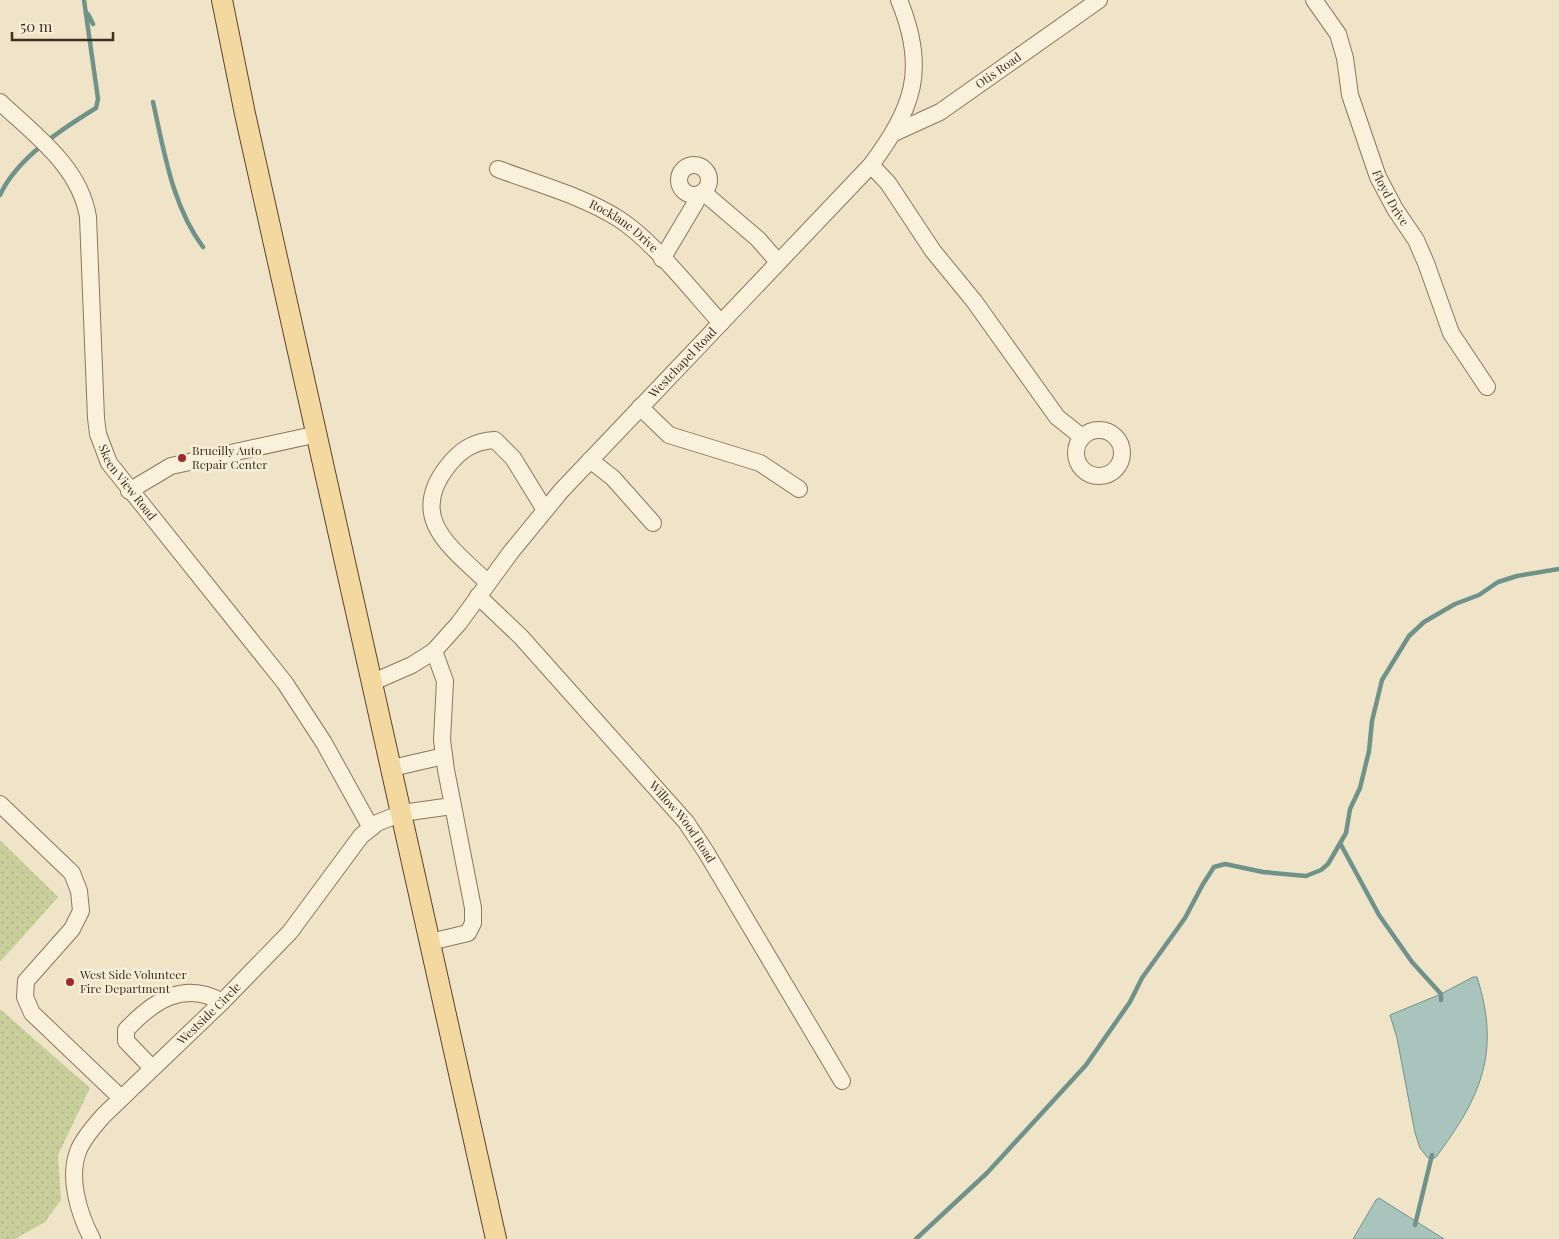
<svg xmlns="http://www.w3.org/2000/svg" width="1559" height="1239" viewBox="0 0 1559 1239" font-family="'Playfair Display',serif">
	<style>
		.grass { fill: url(#grass-dots) }
		.water { fill: #a9c4bc; stroke: #6f938a }
		.lines { fill: none; stroke-linecap: round; stroke-linejoin: round }
		.stream { stroke: #6f938a; stroke-width: 4.5 }
		.minor-casing { stroke: #8d765c; stroke-width: 18 }
		.major-casing { stroke: #5b4430; stroke-width: 22 }
		.minor { stroke: #faf1dc; stroke-width: 16 }
		.major { stroke: #f3d9a0; stroke-width: 20 }
		.poi-dot { fill: #9e2a2b; stroke: #f7eed8; stroke-width: 2 }
		.labels { text-anchor: middle; stroke-width: 5; stroke-linejoin: round; paint-order: stroke }
		.street-label { font-size: 12px; fill: #3d2e20; stroke: #f7eed8 }
		.poi-label { font-size: 12px; fill: #3d2e20; stroke: #f7eed8; text-anchor: start }
	</style>
	<defs>
		<pattern id="grass-dots" width="8" height="8" patternUnits="userSpaceOnUse" patternTransform="scale(1.25)"><rect width="8" height="8" fill="#c9cf9b"/><path d="M2 2h.1M6 6h.1" fill="none" stroke="#aeb285" stroke-width="1.8" stroke-linecap="round"/></pattern>
	</defs>
	<rect width="100%" height="100%" fill="#f0e4c8"/>
	<!-- grass -->
	<path class="grass" d="M 0,840 L 58,897 L 0,962 Z
		M 0,1009 L 90,1088 L 58,1155 L 61,1200 L 45,1222 L 15,1239 L 0,1239 Z"/>
	<!-- water -->
	<path class="water" d="M 1473,977 L 1477,977 C 1501,1052 1481,1097 1436,1157 L 1432,1159 L 1428,1158 L 1420,1148 L 1415,1133 L 1397,1038 L 1390,1015 L 1441,994 Z
		M 1379,1198 L 1444,1239 L 1353,1239 L 1376,1200 Z"/>
	<g class="lines">
		<!-- stream -->
		<path class="stream" d="M 88,14 L 93,24
			M 153,102 C 164,150 172,206 203,247
			M 0,195 C 17,158 62,129 96,108 L 98,99 L 84,0
			M 1340,843 L 1379,915 L 1412,962 L 1441,994 L 1441,1000
			M 1415,1225 L 1432,1155
			M 916,1239 L 987,1173 L 1086,1065 L 1130,1002 L 1142,978 L 1185,918 L 1203,884 L 1214,867 L 1225,864 L 1263,872 L 1306,876 L 1321,870 L 1328,864 L 1346,833 L 1350,809 L 1360,788 L 1369,751 L 1372,721 L 1382,680 L 1409,636 L 1424,622 L 1455,604 L 1479,595 L 1498,582 L 1517,576 L 1559,569"/>
		<defs>
			<g id="minor">
				<path id="s1" d="M 1314,0 L 1338,34 L 1345,58 L 1350,95 L 1378,177 L 1395,209 L 1416,240 L 1426,263 L 1451,333 L 1487,387"/>
				<path id="s2" d="M 0,102 C 35,135 80,167 88,217 L 96,418 L 98,434 L 109,463 L 285,683 L 324,743 L 371,828"/>
				<path id="s3" d="M 894,133 L 940,112 L 1099,0"/>
				<path d="M 871,165 L 888,183 L 933,251 L 974,301 L 1057,417 L 1082,437"/>
				<circle cx="694" cy="180" r="15"/>
				<path id="s4" d="M 498,169 C 538,184 583,196 619,219 C 653,241 692,291 721,323"/>
				<path d="M 703,192 L 758,239 L 778,262"/>
				<path d="M 662,259 L 696,202 L 694,195"/>
				<path d="M 640,407 L 669,435 L 760,463 L 799,489"/>
				<circle cx="1099" cy="453" r="23"/>
				<path d="M 590,460 L 613,478 L 653,523"/>
				<path d="M 129,491 L 171,466 L 318,434"/>
				<path d="M 488,583 C 452,548 407,519 447,467 C 460,450 474,441 495,440 L 513,458 L 545,510"/>
				<path id="s5" d="M 478,596 L 521,637 L 686,822 L 706,852 L 842,1081"/>
				<path id="s6" d="M 373,682 L 412,665 L 434,651 L 459,623 L 511,552 L 561,491 L 871,165 C 913,108 928,70 899,0"/>
				<path d="M 392,768 L 444,756"/>
				<path d="M 0,804 L 72,873 L 79,891 L 81,911 L 72,929 L 26,981 L 25,997 L 32,1013 L 121,1098"/>
				<path d="M 430,942 L 468,933 L 473,923 L 473,908 L 446,770 L 442,740 L 445,681 L 434,651"/>
				<path d="M 152,1068 L 126,1041 L 126,1030 C 153,1001 184,980 222,1002"/>
				<path id="s7" d="M 92,1239 C 79,1214 67,1177 79,1149 C 85,1136 95,1125 104,1115 L 222,1002 L 290,932 L 361,836 L 377,823 L 402,813 L 452,806"/>
			</g>
			<path id="major" d="M 222,0 L 245,114 L 496,1239"/>
		</defs>
		<!-- minor casing -->
		<use href="#minor" class="minor-casing"/>
		<!-- major casing -->
		<use href="#major" class="major-casing"/>
		<!-- minor -->
		<use href="#minor" class="minor"/>
		<!-- major -->
		<use href="#major" class="major"/>
	</g>
	<!-- markers -->
	<g class="poi-dot">
		<circle cx="182" cy="458" r="5"/>
		<circle cx="70" cy="982" r="5"/>
	</g>
	<g class="labels">
		<!-- street labels -->
		<g class="street-label">
			<text dy="4" stroke="none"><textPath href="#s3" startOffset="122">Otis Road</textPath></text>
			<text dy="4" stroke="none"><textPath href="#s1" startOffset="215">Floyd Drive</textPath></text>
			<text dy="4" stroke="none"><textPath href="#s4" startOffset="139">Rocklane Drive</textPath></text>
			<text dy="4" stroke="none"><textPath href="#s6" startOffset="450">Westchapel Road</textPath></text>
			<text dy="4" stroke="none"><textPath href="#s2" startOffset="422">Skeen View Road</textPath></text>
			<text dy="4" stroke="none"><textPath href="#s5" startOffset="305">Willow Wood Road</textPath></text>
			<text dy="4" stroke="none"><textPath href="#s7" startOffset="282">Westside Circle</textPath></text>
		</g>
		<!-- poi labels -->
		<g class="poi-label">
			<text x="192" y="455">Brueilly Auto<tspan x="192" dy="14">Repair Center</tspan></text>
			<text x="80" y="979">West Side Volunteer<tspan x="80" dy="14">Fire Department</tspan></text>
		</g>
	</g>
	<!-- scale -->
	<path d="M12 32v8h101v-8" fill="none" stroke="#3d2e20" stroke-width="2.5"/>
	<text x="20" y="32" font-size="15" fill="#3d2e20" stroke="#f7eed8" stroke-width="4" paint-order="stroke">50 m</text>
</svg>
